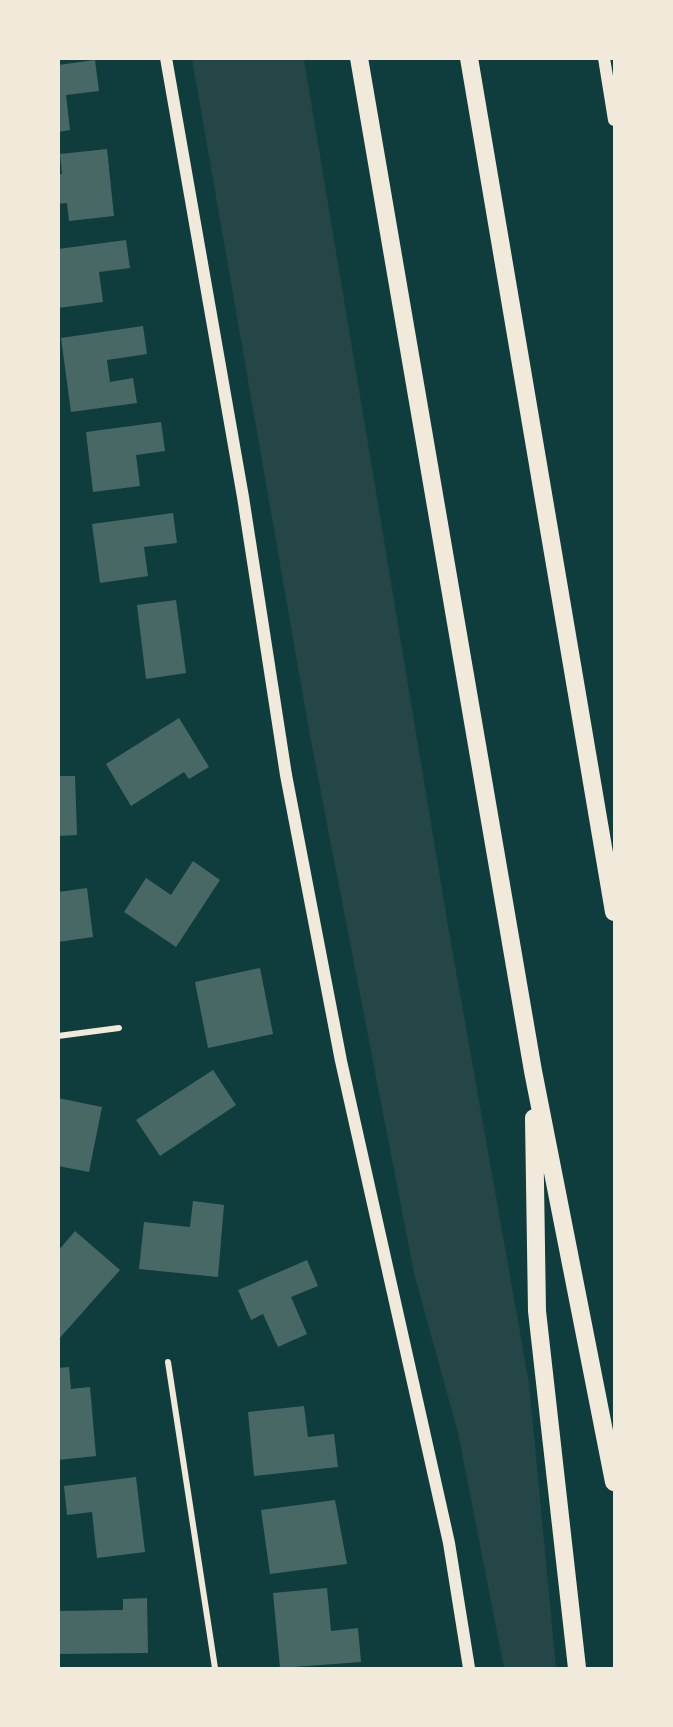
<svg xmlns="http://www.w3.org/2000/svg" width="673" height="1727" viewBox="0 0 673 1727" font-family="'Asap Condensed',sans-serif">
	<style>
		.green { fill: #244646 }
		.building { fill: #486865 }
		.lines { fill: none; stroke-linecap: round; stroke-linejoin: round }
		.minor { stroke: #f1e9da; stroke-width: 6 }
		.secondary { stroke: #f1e9da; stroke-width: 12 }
		.motorway { stroke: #f1e9da; stroke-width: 18 }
	</style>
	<rect width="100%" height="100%" fill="#0f3d3e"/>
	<!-- green -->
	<path class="green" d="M 192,59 L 304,59 L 448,926 L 529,1383 L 556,1668 L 504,1668 L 458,1433 L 414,1273 L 310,736 Z"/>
	<!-- building -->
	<path class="building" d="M 95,60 L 99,91 L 66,95 L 70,130 L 58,132 L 58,65 Z
		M 107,149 L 114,216 L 69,221 L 67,203 L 58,204 L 58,174 L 62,174 L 60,154 Z
		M 126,240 L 130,268 L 99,272 L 103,302 L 58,308 L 58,249 Z
		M 143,326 L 147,354 L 107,360 L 110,382 L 133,378 L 137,403 L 71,412 L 61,338 Z
		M 161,422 L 165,451 L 136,455 L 140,486 L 93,492 L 86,432 Z
		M 173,513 L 177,543 L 144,547 L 148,576 L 100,583 L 92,524 Z
		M 176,600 L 186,673 L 146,679 L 137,605 Z
		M 179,718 L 209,767 L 189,779 L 184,772 L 131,806 L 106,764 Z
		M 58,776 L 75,776 L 77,835 L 58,836 Z
		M 193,861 L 220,880 L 176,947 L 124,912 L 146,878 L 171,895 Z
		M 87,888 L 93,937 L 58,942 L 58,892 Z
		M 260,968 L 273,1034 L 208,1048 L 195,982 Z
		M 213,1070 L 236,1105 L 160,1156 L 136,1120 Z
		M 58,1098 L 102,1107 L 89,1172 L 58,1166 Z
		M 193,1201 L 224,1205 L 218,1277 L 139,1269 L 144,1222 L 190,1227 Z
		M 75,1231 L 120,1270 L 58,1340 L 58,1251 Z
		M 307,1260 L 318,1286 L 291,1297 L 307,1334 L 278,1347 L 263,1314 L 251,1320 L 238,1290 Z
		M 69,1367 L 71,1389 L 90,1387 L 96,1456 L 58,1460 L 58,1368 Z
		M 304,1406 L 308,1437 L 334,1434 L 338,1467 L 254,1476 L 248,1412 Z
		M 136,1477 L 145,1552 L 97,1558 L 92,1512 L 67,1515 L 64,1486 Z
		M 335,1500 L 347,1564 L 270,1574 L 261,1510 Z
		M 327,1588 L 331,1631 L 358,1628 L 361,1662 L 280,1668 L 273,1593 Z
		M 147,1598 L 148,1653 L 58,1654 L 58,1611 L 123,1610 L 123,1599 Z"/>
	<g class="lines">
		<!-- minor -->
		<path class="minor" d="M 58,1036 L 119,1028
			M 168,1362 L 215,1668"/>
		<!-- secondary -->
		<path class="secondary" d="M 166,58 L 243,497 L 286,775 L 341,1061 L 449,1543 L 469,1668
			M 604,58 L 614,120"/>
		<!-- motorway -->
		<path class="motorway" d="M 359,58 L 533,1071 L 614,1482
			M 469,58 L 614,912
			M 534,1118 L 537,1311 L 577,1668"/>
	</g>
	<!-- border -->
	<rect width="673" height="1727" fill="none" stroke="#f1e9da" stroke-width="120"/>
</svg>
